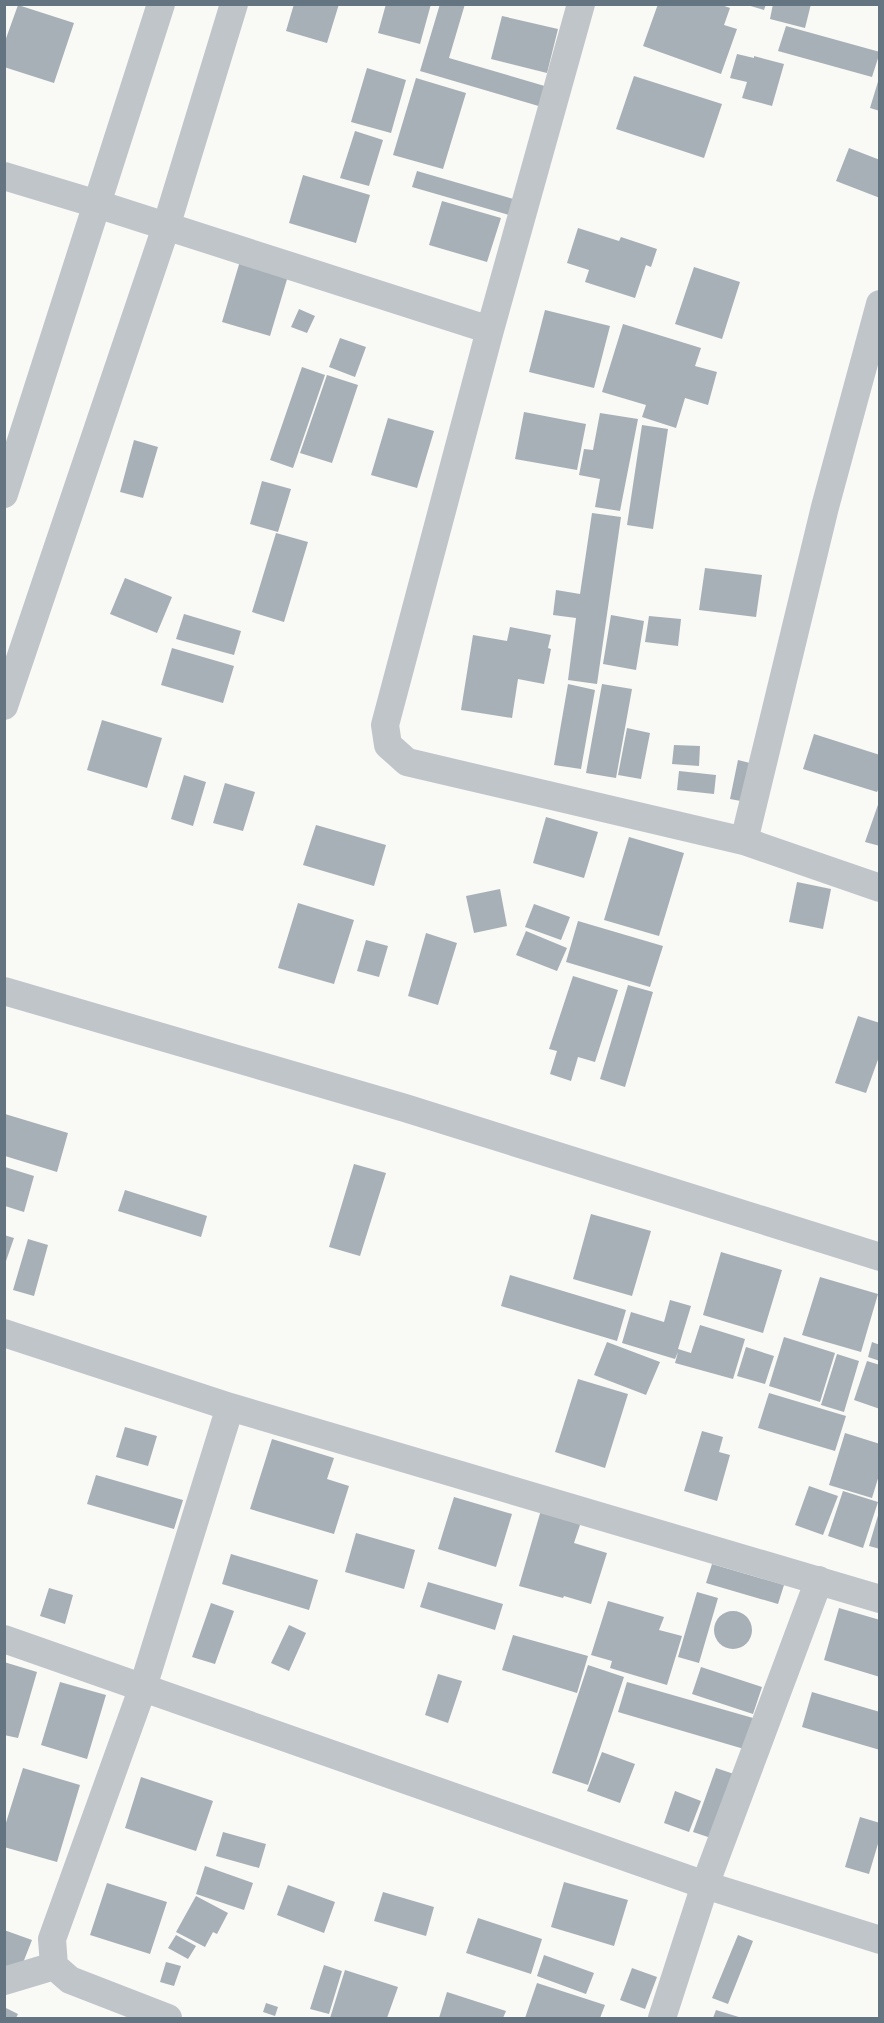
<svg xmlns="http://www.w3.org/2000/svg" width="884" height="2023" viewBox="0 0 884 2023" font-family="Lato,sans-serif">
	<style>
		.building { fill: #a7b0b6 }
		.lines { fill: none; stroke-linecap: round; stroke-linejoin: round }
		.street { stroke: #c0c5c9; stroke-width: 28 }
	</style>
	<rect width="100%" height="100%" fill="#f9f9f6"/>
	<!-- building -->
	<path class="building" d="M 294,4 L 339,4 L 327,43 L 286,31 Z
		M 386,4 L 431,4 L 420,44 L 378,33 Z
		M 440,4 L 465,4 L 449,58 L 548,87 L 542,107 L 420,71 Z
		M 658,4 L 719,4 L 730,8 L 724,25 L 737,29 L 721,74 L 643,46 Z
		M 744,4 L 766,4 L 764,10 Z
		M 773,4 L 811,4 L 805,28 L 770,19 Z
		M 18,5 L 74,23 L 54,83 L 4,67 L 4,44 Z
		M 502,16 L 558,29 L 547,73 L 491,59 Z
		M 786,26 L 880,52 L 872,77 L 778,51 Z
		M 737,54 L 754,58 L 754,56 L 784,64 L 772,106 L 742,98 L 747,82 L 730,78 Z
		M 367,68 L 406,80 L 391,133 L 351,122 Z
		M 880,75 L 880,111 L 870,108 Z
		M 634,76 L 722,104 L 704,158 L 616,129 Z
		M 416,78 L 466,93 L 443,169 L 393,155 Z
		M 355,131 L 383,140 L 369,186 L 340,178 Z
		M 849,148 L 880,160 L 880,198 L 836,181 Z
		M 417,171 L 517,200 L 513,216 L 412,187 Z
		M 303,175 L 370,195 L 356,243 L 289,223 Z
		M 442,201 L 501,218 L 487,262 L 429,245 Z
		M 578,228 L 619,241 L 621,237 L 657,249 L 651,267 L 646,265 L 635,298 L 585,282 L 589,270 L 567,263 Z
		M 240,261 L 288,276 L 270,336 L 222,322 Z
		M 694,267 L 740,282 L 722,339 L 675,324 Z
		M 299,309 L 315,316 L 307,333 L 291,327 Z
		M 545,310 L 610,326 L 594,388 L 529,372 Z
		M 623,324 L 701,348 L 695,366 L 717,372 L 708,405 L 685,398 L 676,428 L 642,417 L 646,405 L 602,392 Z
		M 340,338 L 366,347 L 355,377 L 329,367 Z
		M 302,367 L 325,375 L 293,468 L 270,460 Z
		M 327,375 L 358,385 L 332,463 L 300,453 Z
		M 524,412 L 586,424 L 577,470 L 515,459 Z
		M 600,413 L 638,419 L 620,511 L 595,507 L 600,479 L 579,475 L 584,449 L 593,450 Z
		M 388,418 L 434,431 L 417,488 L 371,475 Z
		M 642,425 L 668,429 L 653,529 L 627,525 Z
		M 134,440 L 158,447 L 143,498 L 120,492 Z
		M 262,481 L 291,489 L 278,532 L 250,524 Z
		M 592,513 L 621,517 L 597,684 L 568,680 L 576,618 L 553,615 L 556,590 L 580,594 Z
		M 276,533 L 308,542 L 284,622 L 252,612 Z
		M 705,568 L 762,575 L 756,617 L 699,610 Z
		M 125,578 L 172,597 L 157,633 L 110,614 Z
		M 184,614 L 241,631 L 234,655 L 176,639 Z
		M 611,615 L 644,621 L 636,670 L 603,664 Z
		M 649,616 L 681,619 L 678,646 L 645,642 Z
		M 510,627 L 551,635 L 548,648 L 551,649 L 544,684 L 518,679 L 512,718 L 461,710 L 473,635 L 507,641 Z
		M 172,648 L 234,666 L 223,703 L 161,685 Z
		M 568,684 L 595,690 L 581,769 L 554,765 Z
		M 602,684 L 632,689 L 616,778 L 586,773 Z
		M 102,720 L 162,738 L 147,788 L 87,770 Z
		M 627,728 L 650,733 L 641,779 L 618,775 Z
		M 814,734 L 880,755 L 880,785 L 877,792 L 803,769 Z
		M 674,745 L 700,746 L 699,766 L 672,764 Z
		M 738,760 L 754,764 L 746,802 L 730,799 Z
		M 679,771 L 716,775 L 714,794 L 677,790 Z
		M 184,775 L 206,782 L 193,826 L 171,819 Z
		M 225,783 L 255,792 L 243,831 L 213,823 Z
		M 880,799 L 880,846 L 865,842 Z
		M 546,817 L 598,832 L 584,878 L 533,863 Z
		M 316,825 L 386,845 L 374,886 L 303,865 Z
		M 629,837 L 684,853 L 659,936 L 604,920 Z
		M 797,882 L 831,889 L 823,929 L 789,922 Z
		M 500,889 L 507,926 L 474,933 L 466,896 Z
		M 298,903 L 354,920 L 334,984 L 278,968 Z
		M 534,904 L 570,917 L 561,940 L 525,927 Z
		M 578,921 L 663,946 L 650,987 L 566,962 Z
		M 526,931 L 567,948 L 557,971 L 516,955 Z
		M 426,933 L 457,943 L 438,1005 L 408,996 Z
		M 366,940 L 388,946 L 379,977 L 357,971 Z
		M 573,976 L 618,990 L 595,1062 L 578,1057 L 571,1081 L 550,1074 L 557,1051 L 549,1049 Z
		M 628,985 L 653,992 L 625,1087 L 600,1079 Z
		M 858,1016 L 880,1023 L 880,1054 L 866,1093 L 835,1083 Z
		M 5,1114 L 68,1133 L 57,1172 L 5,1156 Z
		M 354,1164 L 386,1173 L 360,1256 L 329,1247 Z
		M 5,1167 L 34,1176 L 24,1212 L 5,1206 Z
		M 125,1190 L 207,1216 L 201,1237 L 118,1211 Z
		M 591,1214 L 651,1231 L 632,1296 L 573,1279 Z
		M 4,1235 L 14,1238 L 5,1264 L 4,1264 Z
		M 28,1239 L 48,1245 L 34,1296 L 13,1290 Z
		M 721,1252 L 782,1270 L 763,1333 L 703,1315 Z
		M 510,1275 L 626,1310 L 617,1341 L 501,1306 Z
		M 820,1277 L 878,1294 L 861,1352 L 802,1335 Z
		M 670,1300 L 691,1306 L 678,1349 L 691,1353 L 700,1325 L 745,1339 L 733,1379 L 675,1363 L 678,1352 L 675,1359 L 622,1343 L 631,1312 L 664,1322 Z
		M 784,1337 L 835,1353 L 820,1402 L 769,1386 Z
		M 607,1342 L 660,1362 L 646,1395 L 594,1375 Z
		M 872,1342 L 880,1345 L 880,1361 L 868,1357 Z
		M 746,1347 L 774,1356 L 765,1384 L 737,1376 Z
		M 837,1354 L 859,1361 L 844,1412 L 821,1405 Z
		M 867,1361 L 880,1365 L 880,1409 L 854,1400 Z
		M 578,1379 L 628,1394 L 605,1468 L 555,1452 Z
		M 769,1393 L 846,1416 L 835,1451 L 758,1428 Z
		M 125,1427 L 157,1436 L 148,1466 L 116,1457 Z
		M 702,1431 L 723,1437 L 719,1452 L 730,1455 L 717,1501 L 684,1491 Z
		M 845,1433 L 880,1444 L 880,1472 L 872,1498 L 829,1485 Z
		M 272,1439 L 334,1458 L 327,1479 L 349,1486 L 334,1534 L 250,1509 Z
		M 96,1475 L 183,1500 L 174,1529 L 87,1504 Z
		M 809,1486 L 838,1496 L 823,1535 L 795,1525 Z
		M 843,1491 L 878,1502 L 863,1548 L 828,1536 Z
		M 454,1497 L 512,1514 L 496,1567 L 438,1549 Z
		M 541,1510 L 581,1522 L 574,1543 L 607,1553 L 591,1604 L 564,1596 L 563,1598 L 519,1586 Z
		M 879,1512 L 880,1512 L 880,1549 L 869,1546 Z
		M 356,1533 L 415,1550 L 404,1589 L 345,1572 Z
		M 231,1554 L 318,1580 L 309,1610 L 222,1584 Z
		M 712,1564 L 784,1585 L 778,1604 L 706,1583 Z
		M 428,1582 L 503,1604 L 495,1630 L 420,1607 Z
		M 49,1588 L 73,1595 L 65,1624 L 40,1616 Z
		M 697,1592 L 718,1598 L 699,1663 L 678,1657 Z
		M 608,1601 L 664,1617 L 659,1630 L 682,1636 L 667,1685 L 610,1668 L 612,1661 L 591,1655 Z
		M 211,1603 L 234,1611 L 215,1664 L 192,1657 Z
		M 839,1608 L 880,1620 L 880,1677 L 824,1660 Z
		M714 1630a19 19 0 1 1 38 0a19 19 0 1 1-38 0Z
		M 289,1625 L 306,1633 L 289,1671 L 271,1663 Z
		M 513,1635 L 588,1656 L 577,1693 L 502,1670 Z
		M 4,1662 L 37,1672 L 18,1738 L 4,1735 Z
		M 588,1665 L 624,1677 L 588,1785 L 552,1773 Z
		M 701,1667 L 762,1687 L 753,1714 L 692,1694 Z
		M 438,1674 L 462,1681 L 448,1723 L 425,1715 Z
		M 60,1682 L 106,1695 L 87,1759 L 41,1745 Z
		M 627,1682 L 753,1718 L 744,1749 L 618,1712 Z
		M 812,1692 L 880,1712 L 880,1750 L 802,1727 Z
		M 602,1752 L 635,1764 L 620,1803 L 587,1791 Z
		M 23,1768 L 80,1785 L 57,1862 L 4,1847 L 4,1829 Z
		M 716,1768 L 737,1775 L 714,1839 L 693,1832 Z
		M 141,1777 L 213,1801 L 196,1851 L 125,1828 Z
		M 675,1791 L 701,1801 L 689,1832 L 664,1823 Z
		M 860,1817 L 880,1823 L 880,1837 L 869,1874 L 845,1867 Z
		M 223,1832 L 266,1844 L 259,1868 L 216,1856 Z
		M 205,1866 L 253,1883 L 244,1910 L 196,1894 Z
		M 564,1882 L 628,1900 L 614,1946 L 551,1927 Z
		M 107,1883 L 167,1902 L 150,1954 L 90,1935 Z
		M 288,1885 L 335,1902 L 324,1933 L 277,1915 Z
		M 383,1892 L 434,1907 L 426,1936 L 374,1921 Z
		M 196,1896 L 228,1913 L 217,1934 L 213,1932 L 205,1947 L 176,1932 Z
		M 478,1918 L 542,1939 L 531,1974 L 466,1953 Z
		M 4,1930 L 32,1940 L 19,1973 L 4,1968 Z
		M 176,1935 L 196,1946 L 188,1959 L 168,1948 Z
		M 738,1935 L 753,1941 L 728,2004 L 712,1998 Z
		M 544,1955 L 594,1973 L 586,1994 L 537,1976 Z
		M 166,1962 L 181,1966 L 174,1986 L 160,1982 Z
		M 324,1965 L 342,1971 L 329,2014 L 310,2009 Z
		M 632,1968 L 657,1977 L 645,2009 L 620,2000 Z
		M 345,1970 L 398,1987 L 387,2018 L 330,2018 Z
		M 537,1983 L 605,2005 L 600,2018 L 525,2018 Z
		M 447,1992 L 506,2011 L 503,2018 L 439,2018 Z
		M 266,2003 L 278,2007 L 275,2016 L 263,2012 Z
		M 4,2007 L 18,2014 L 16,2018 L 4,2018 Z
		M 716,2010 L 742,2018 L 713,2018 Z"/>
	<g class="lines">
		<!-- street -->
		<path class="street" d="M 581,4 L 490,330 L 385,725 L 388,745 L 407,762 L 744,841 L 880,888
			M 4,176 L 97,204 L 490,330
			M 4,494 L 161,4
			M 4,706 L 166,227 L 234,4
			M 744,841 L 825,507 L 880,304
			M 4,991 L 405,1108 L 880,1257
			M 4,1333 L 230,1407 L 880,1599
			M 4,1639 L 705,1885 L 880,1940
			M 4,1981 L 54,1966
			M 168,2018 L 70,1980 L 54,1966 L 52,1939 L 143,1687 L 230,1407
			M 662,2018 L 705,1885 L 819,1580"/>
	</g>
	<!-- border -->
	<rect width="884" height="2023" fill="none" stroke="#647481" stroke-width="12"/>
</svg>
